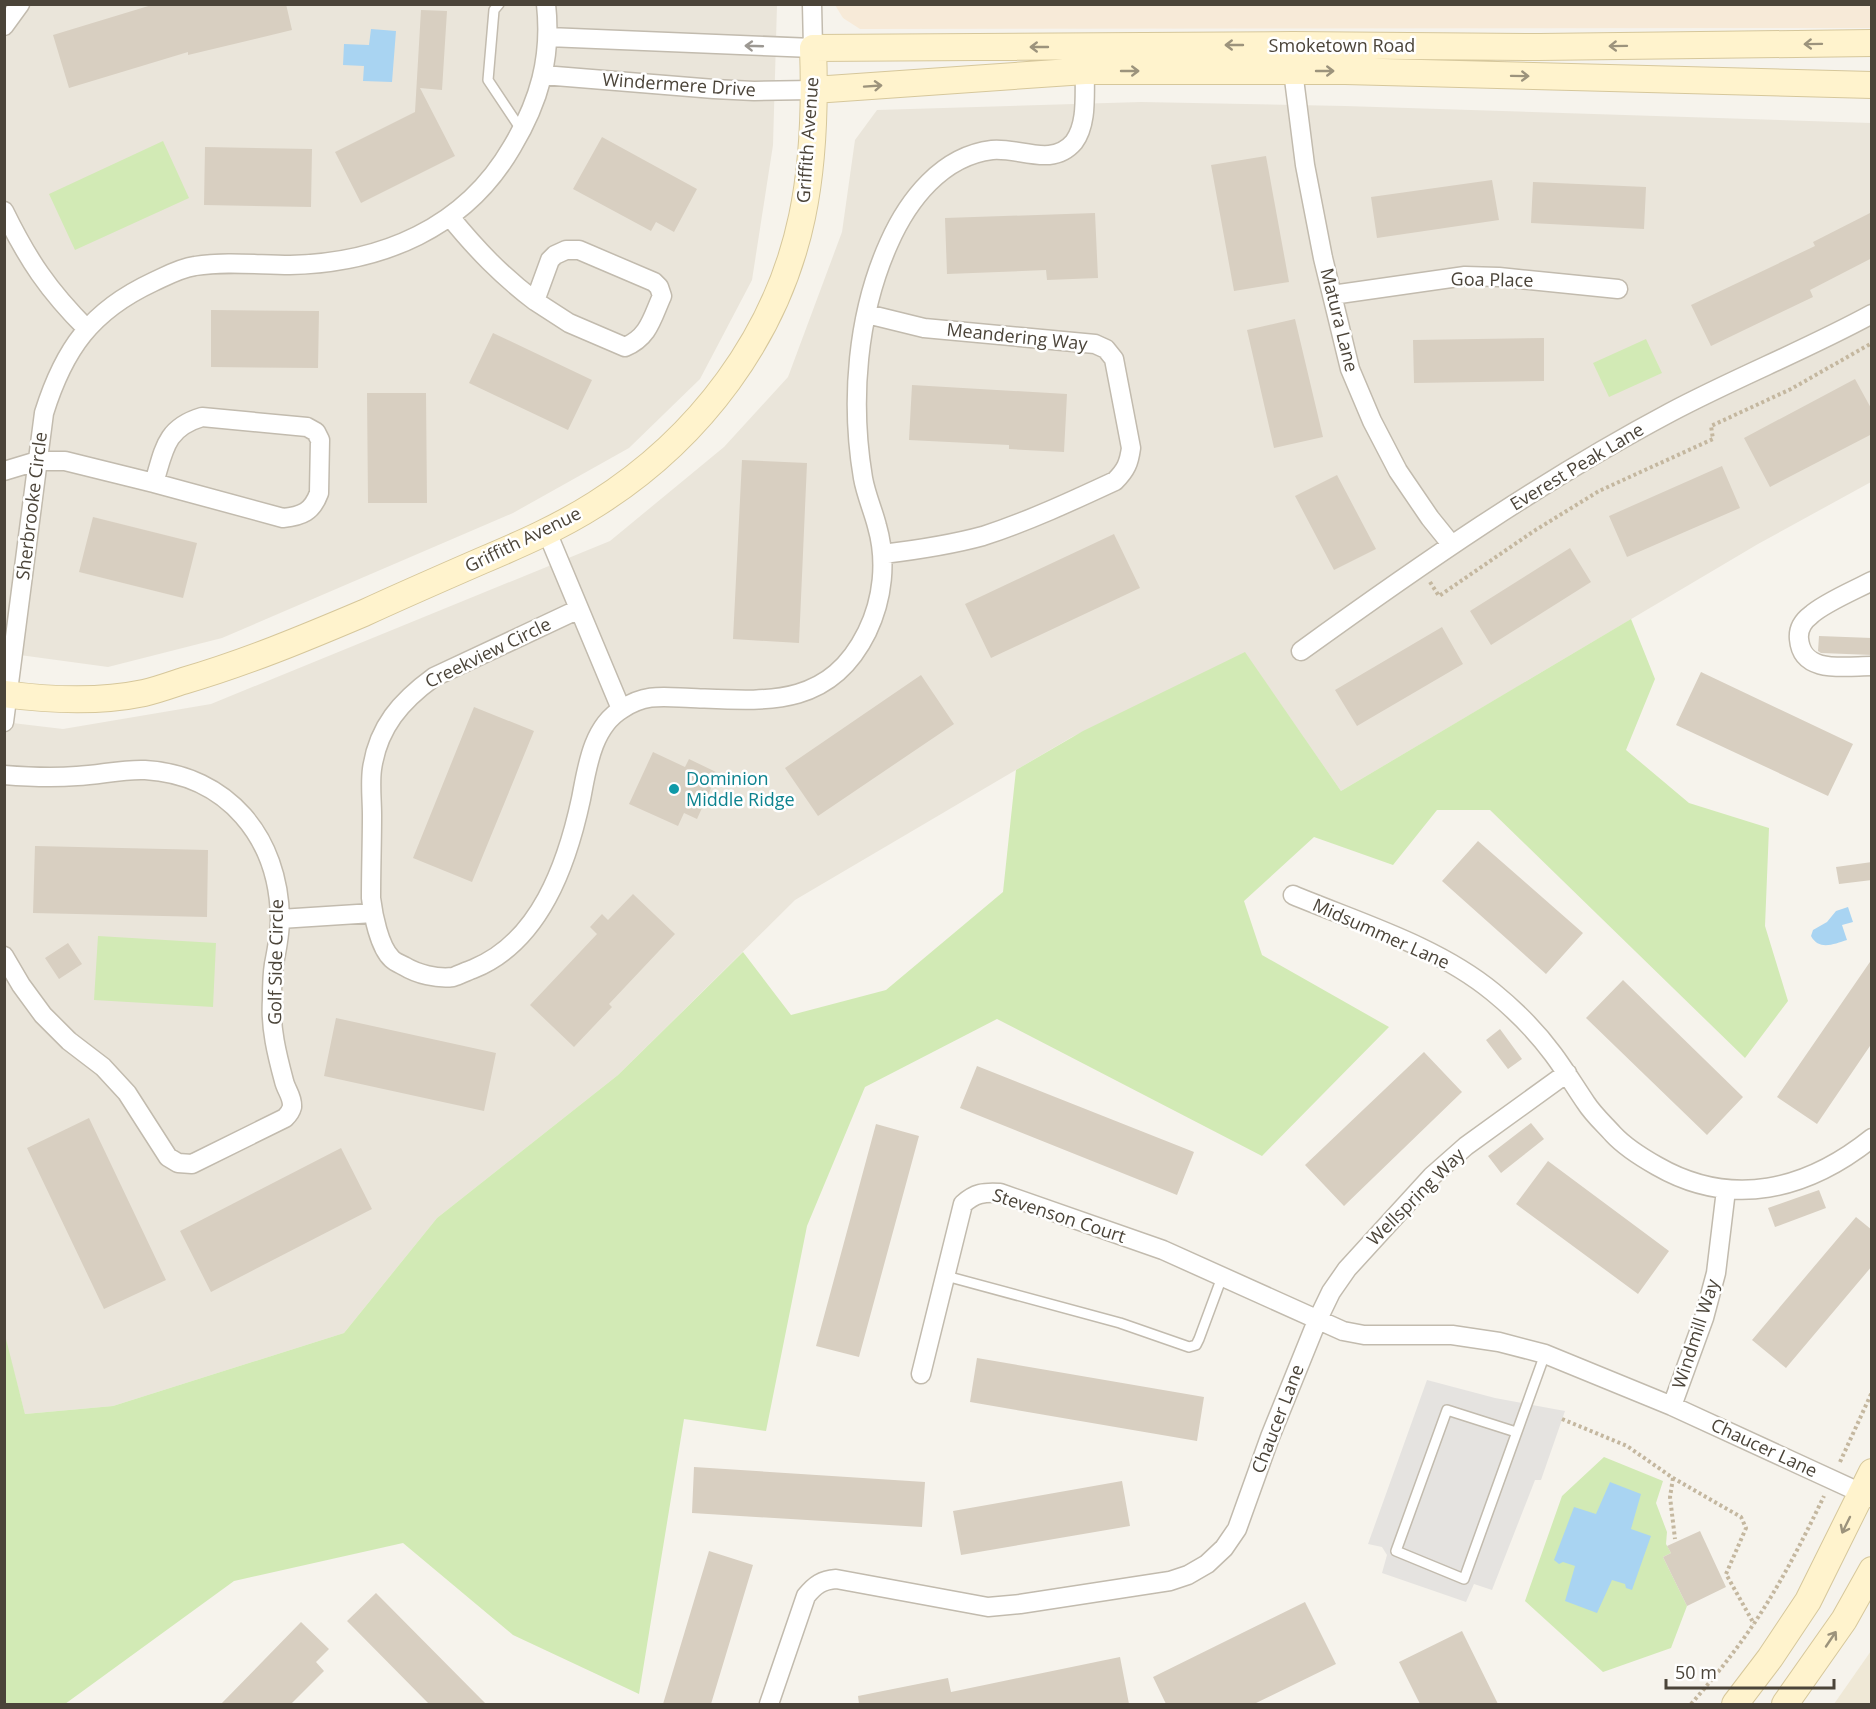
<svg xmlns="http://www.w3.org/2000/svg" width="1876" height="1709" viewBox="0 0 1876 1709" font-family="'Open Sans',sans-serif">
	<style>
		.residential { fill: #eae5da }
		.commercial { fill: #f7ead8 }
		.education { fill: #efe8d6 }
		.green { fill: #d2eab5 }
		.parking { fill: #e5e3e0 }
		.water { fill: #a9d4f2 }
		.building { fill: #d8cfc1 }
		.lines { fill: none; stroke-linecap: round; stroke-linejoin: round }
		.lane-casing { stroke: #c2bbae; stroke-width: 12 }
		.street-casing { stroke: #c2bbae; stroke-width: 21 }
		.secondary-casing { stroke: #d6c79b; stroke-width: 28 }
		.path { stroke: #c4b79f; stroke-width: 4; stroke-dasharray: 3 3; stroke-linecap: butt }
		.lane { stroke: #fff; stroke-width: 9 }
		.street { stroke: #fff; stroke-width: 18 }
		.secondary { stroke: #fff3cd; stroke-width: 26 }
		.oneway { stroke: #9c937c }
		.oneway2 { stroke: #9c9892 }
		.culture-dot { fill: #0f9aa8; stroke: #fff; stroke-width: 2 }
		.labels { text-anchor: middle; stroke-width: 5; stroke-linejoin: round; paint-order: stroke }
		.street-label { font-size: 18px; fill: #4b4439; stroke: #fff }
		.culture-label { font-size: 18px; fill: #0d838f; stroke: #fff; text-anchor: start }
	</style>
	<rect width="100%" height="100%" fill="#f6f3ec"/>
	<!-- residential -->
	<path class="residential" d="M 5,5 L 777,5 L 773,145 L 752,280 L 700,379 L 629,448 L 513,513 L 222,638 L 108,667 L 5,653 Z
		M 1141,102 L 1345,106 L 1871,123 L 1871,482 L 1758,544 L 1341,791 L 1245,653 L 1072,737 L 795,900 L 618,1075 L 437,1218 L 344,1333 L 113,1406 L 25,1414 L 4,1335 L 4,722 L 63,729 L 211,704 L 610,541 L 724,447 L 788,377 L 842,232 L 855,140 L 877,110 Z"/>
	<!-- commercial -->
	<path class="commercial" d="M 1871,4 L 1871,28 L 860,29 L 843,18 L 835,5 Z"/>
	<!-- education -->
	<path class="education" d="M 1871,1651 L 1871,1704 L 1834,1704 Z"/>
	<!-- green -->
	<path class="green" d="M 163,141 L 189,198 L 75,250 L 49,194 Z
		M 1646,339 L 1662,373 L 1609,397 L 1593,363 Z
		M 1631,619 L 1655,679 L 1626,750 L 1689,803 L 1769,828 L 1765,926 L 1788,1001 L 1745,1058 L 1490,810 L 1437,810 L 1393,865 L 1314,837 L 1244,901 L 1262,955 L 1389,1027 L 1262,1156 L 997,1019 L 865,1087 L 807,1226 L 766,1431 L 684,1419 L 639,1694 L 513,1635 L 403,1543 L 234,1581 L 65,1704 L 5,1704 L 5,1335 L 25,1414 L 113,1406 L 344,1333 L 437,1218 L 618,1075 L 743,952 L 791,1015 L 886,990 L 1003,892 L 1016,770 L 1083,731 L 1245,652 L 1341,791 Z
		M 98,936 L 216,943 L 213,1007 L 94,1000 Z
		M 1604,1457 L 1663,1481 L 1656,1503 L 1667,1532 L 1666,1544 L 1671,1553 L 1663,1557 L 1687,1606 L 1671,1648 L 1603,1672 L 1525,1601 L 1562,1496 Z"/>
	<!-- parking -->
	<path class="parking" d="M 1427,1380 L 1495,1398 L 1565,1411 L 1541,1480 L 1535,1480 L 1492,1590 L 1474,1584 L 1466,1602 L 1382,1573 L 1387,1555 L 1382,1547 L 1368,1544 Z"/>
	<!-- water -->
	<path class="water" d="M 371,29 L 396,31 L 392,82 L 363,81 L 364,66 L 343,65 L 344,44 L 369,45 Z
		M 1848,907 L 1853,922 L 1842,925 L 1847,940 C 1834,944 1819,951 1811,936 L 1813,930 L 1827,922 L 1836,911 Z
		M 1610,1482 L 1641,1494 L 1631,1529 L 1651,1536 L 1632,1590 L 1626,1588 L 1625,1584 L 1612,1580 L 1597,1613 L 1565,1601 L 1575,1566 L 1563,1562 L 1559,1564 L 1554,1560 L 1574,1507 L 1596,1514 Z"/>
	<!-- building -->
	<path class="building" d="M 155,4 L 286,4 L 292,30 L 188,55 L 188,52 L 69,88 L 53,35 Z
		M 421,10 L 447,11 L 442,90 L 420,88 L 455,156 L 361,203 L 335,152 L 415,112 Z
		M 602,137 L 697,189 L 674,232 L 656,222 L 651,231 L 573,189 Z
		M 205,147 L 312,149 L 311,207 L 204,205 Z
		M 1266,156 L 1289,282 L 1234,291 L 1211,165 Z
		M 1492,180 L 1499,220 L 1377,238 L 1371,197 Z
		M 1533,182 L 1646,187 L 1644,229 L 1531,223 Z
		M 1872,212 L 1872,258 L 1810,290 L 1813,297 L 1711,346 L 1691,305 L 1815,246 L 1813,242 Z
		M 1095,213 L 1098,278 L 1047,280 L 1046,270 L 947,274 L 945,218 Z
		M 211,310 L 319,311 L 318,368 L 211,367 Z
		M 1295,319 L 1323,437 L 1274,448 L 1247,330 Z
		M 493,333 L 592,380 L 568,430 L 469,383 Z
		M 1544,338 L 1544,381 L 1414,383 L 1413,340 Z
		M 1855,379 L 1872,410 L 1872,434 L 1770,487 L 1744,438 Z
		M 912,385 L 1067,394 L 1064,452 L 1009,449 L 1009,445 L 909,440 Z
		M 367,393 L 426,393 L 427,503 L 368,503 Z
		M 742,460 L 807,463 L 799,643 L 733,639 Z
		M 1722,466 L 1740,508 L 1627,557 L 1609,516 Z
		M 1337,475 L 1376,549 L 1334,570 L 1295,496 Z
		M 93,517 L 197,543 L 183,598 L 79,572 Z
		M 1114,534 L 1140,588 L 991,658 L 965,604 Z
		M 1570,548 L 1591,582 L 1491,645 L 1470,611 Z
		M 1442,627 L 1463,664 L 1357,726 L 1335,690 Z
		M 1819,636 L 1872,638 L 1872,655 L 1821,653 L 1818,651 Z
		M 1701,672 L 1853,744 L 1828,796 L 1676,725 Z
		M 921,675 L 954,724 L 818,816 L 785,768 Z
		M 474,707 L 534,731 L 472,882 L 413,858 Z
		M 653,752 L 685,767 L 689,759 L 718,773 L 697,819 L 684,813 L 678,826 L 629,804 Z
		M 1478,841 L 1583,933 L 1546,974 L 1442,881 Z
		M 35,846 L 208,850 L 207,917 L 33,913 Z
		M 1872,862 L 1872,880 L 1839,884 L 1836,867 Z
		M 633,894 L 675,934 L 609,1004 L 612,1007 L 574,1047 L 530,1005 L 597,934 L 590,927 L 602,914 L 608,920 Z
		M 68,943 L 82,964 L 59,979 L 45,958 Z
		M 1872,959 L 1872,1043 L 1817,1124 L 1777,1097 Z
		M 1623,980 L 1743,1097 L 1707,1135 L 1586,1018 Z
		M 336,1018 L 496,1053 L 484,1111 L 324,1076 Z
		M 1500,1029 L 1522,1059 L 1508,1069 L 1486,1040 Z
		M 1424,1052 L 1462,1092 L 1344,1206 L 1305,1165 Z
		M 977,1066 L 1194,1152 L 1177,1195 L 960,1108 Z
		M 89,1118 L 166,1280 L 104,1309 L 27,1148 Z
		M 1531,1123 L 1544,1139 L 1501,1173 L 1488,1156 Z
		M 876,1124 L 919,1136 L 859,1357 L 816,1346 Z
		M 341,1148 L 372,1209 L 211,1292 L 180,1231 Z
		M 1548,1161 L 1669,1251 L 1638,1294 L 1516,1204 Z
		M 1819,1190 L 1826,1208 L 1775,1227 L 1768,1208 Z
		M 1856,1217 L 1872,1230 L 1872,1266 L 1786,1368 L 1752,1340 Z
		M 977,1358 L 1204,1397 L 1197,1441 L 970,1402 Z
		M 694,1467 L 925,1482 L 922,1527 L 692,1513 Z
		M 1122,1481 L 1130,1526 L 961,1555 L 953,1511 Z
		M 1700,1531 L 1726,1587 L 1687,1606 L 1663,1557 L 1671,1553 L 1667,1546 Z
		M 709,1551 L 753,1565 L 711,1704 L 663,1704 Z
		M 376,1593 L 486,1704 L 429,1704 L 347,1621 Z
		M 1305,1602 L 1336,1664 L 1254,1704 L 1166,1704 L 1153,1677 Z
		M 301,1622 L 329,1649 L 316,1662 L 324,1671 L 291,1704 L 221,1704 Z
		M 1462,1631 L 1498,1704 L 1420,1704 L 1399,1662 Z
		M 1120,1657 L 1129,1704 L 859,1704 L 858,1696 L 948,1678 L 951,1692 Z"/>
	<g class="lines">
		<defs>
			<path id="lane" d="M 499,4 L 494,10 L 488,80 L 522,131
				M 946,1276 L 1120,1323 L 1189,1347 L 1196,1345 L 1199,1339 L 1222,1277
				M 1516,1432 L 1447,1410 L 1396,1551 L 1464,1579 L 1545,1354"/>
			<path id="street" d="M 4,26 L 20,4
				M 548,37 L 813,48 L 812,4
				M 1293,71 L 1305,165 L 1323,258 L 1350,369 L 1372,421 L 1398,471 L 1430,518 L 1451,544
				M 543,75 L 714,89 L 754,91 L 814,90
				M 4,211 C 28,260 48,290 87,329
				M 450,217 C 477,250 501,275 535,301
				M 566,250 L 579,250 L 654,282 L 659,287 L 662,296 C 652,318 649,337 625,347 L 569,323 L 535,301 L 550,260 L 555,255 Z
				M 1332,295 L 1465,276 L 1499,277 L 1618,289
				M 867,314 L 924,328 L 1095,344 L 1106,349 L 1114,359 L 1131,448 C 1129,463 1126,470 1115,481 C 1072,501 1029,521 983,536 C 950,545 916,550 883,554
				M 202,417 L 307,427 L 316,432 L 320,440 L 319,493 C 312,512 302,516 283,518 L 154,483 C 164,450 165,428 202,417 Z
				M 4,471 L 37,461 L 65,461 L 154,483
				M 547,532 L 621,709
				M 1872,581 C 1855,590 1824,603 1811,615 C 1803,621 1798,629 1799,639 C 1802,675 1846,666 1872,666
				M 579,609 L 434,677 C 401,701 378,727 372,769 C 370,784 372,800 372,815 C 372,842 371,870 371,898 C 373,914 379,947 392,959 C 395,962 400,964 404,966 C 417,974 437,979 453,977 C 459,975 467,971 473,969 C 540,942 567,864 581,799 C 587,768 592,727 622,709 C 646,693 664,697 691,698 C 765,701 829,709 867,632 C 883,599 887,561 877,526 C 873,510 866,495 863,478 C 850,401 857,314 889,243 C 908,200 942,156 992,150 C 1019,147 1052,168 1074,142 C 1088,123 1084,93 1085,71
				M 1301,651 C 1420,565 1541,481 1671,412 C 1737,377 1806,350 1872,314
				M 4,722 L 44,413 C 64,349 91,311 153,282 C 166,276 180,268 195,266 C 227,261 259,265 290,265 C 382,263 465,228 512,147 C 539,102 552,58 546,4
				M 4,775 C 29,777 53,778 77,776 C 100,775 122,769 145,770 C 228,775 279,838 280,919 C 280,934 277,949 274,964 C 272,976 272,988 272,1000 C 270,1027 277,1055 284,1081 C 286,1090 293,1097 292,1107 C 291,1111 288,1115 285,1118 L 192,1164 L 178,1163 L 168,1157 L 127,1093 L 103,1067 L 69,1041 L 43,1015 L 21,985 L 4,956
				M 1293,895 C 1360,923 1437,946 1493,992 C 1515,1010 1536,1031 1553,1054 C 1565,1070 1575,1087 1586,1103 C 1593,1114 1604,1124 1613,1134 C 1625,1147 1641,1157 1657,1166 C 1732,1209 1807,1190 1872,1138
				M 280,919 L 373,913
				M 921,1374 L 963,1204 C 975,1193 984,1192 1000,1193 L 1163,1250 L 1343,1331 L 1364,1335 L 1452,1335 L 1499,1342 L 1545,1354 L 1672,1406 L 1872,1498
				M 1672,1406 L 1704,1318 L 1716,1273 L 1726,1190
				M 769,1704 L 806,1596 C 815,1585 822,1580 836,1579 L 988,1607 L 1020,1604 L 1170,1581 L 1188,1575 L 1207,1564 L 1224,1548 L 1237,1529 L 1270,1437 L 1317,1321 L 1331,1292 L 1347,1269 L 1432,1176 L 1466,1146 L 1567,1073"/>
			<path id="secondary" d="M 814,90 L 1085,71 L 1345,71 L 1872,85
				M 4,694 C 48,700 101,702 144,693 C 157,690 171,685 183,681 C 245,663 305,638 364,613 C 403,595 442,578 481,561 C 521,544 560,527 596,504 C 699,439 777,336 802,217 C 813,165 815,101 813,48 L 1293,45 L 1539,47 L 1872,43
				M 1735,1704 L 1770,1658 L 1808,1601 L 1872,1472
				M 1785,1704 L 1844,1620 L 1872,1570"/>
		</defs>
		<!-- lane casing -->
		<use href="#lane" class="lane-casing"/>
		<!-- street casing -->
		<use href="#street" class="street-casing"/>
		<!-- secondary casing -->
		<use href="#secondary" class="secondary-casing"/>
		<!-- path -->
		<path class="path" d="M 1430,582 L 1439,596 L 1534,531 L 1599,491 L 1713,439 L 1711,426 L 1791,389 L 1872,343
			M 1562,1419 L 1627,1446 L 1673,1478 L 1741,1517 L 1746,1528 L 1726,1574 L 1754,1624
			M 1840,1462 L 1872,1392
			M 1673,1478 L 1670,1497 L 1675,1539
			M 1691,1704 C 1713,1679 1734,1653 1753,1625 C 1780,1585 1803,1540 1824,1496"/>
		<!-- lane -->
		<use href="#lane" class="lane"/>
		<!-- street -->
		<use href="#street" class="street"/>
		<!-- secondary -->
		<use href="#secondary" class="secondary"/>
	</g>
	<!-- one-way arrows -->
	<defs><path id="oneway-shaft" d="M-6 0H5M1.5-3L5.5 0L1.5 3" fill="none" stroke-width="1.6" stroke-linecap="round" stroke-linejoin="round" transform="scale(1.5)"/></defs>
	<g class="oneway">
		<use href="#oneway-shaft" transform="translate(1813 44) rotate(179)"/>
		<use href="#oneway-shaft" transform="translate(1234 45) rotate(180)"/>
		<use href="#oneway-shaft" transform="translate(1618 46) rotate(179)"/>
		<use href="#oneway-shaft" transform="translate(1039 47) rotate(180)"/>
		<use href="#oneway-shaft" transform="translate(1130 71)"/>
		<use href="#oneway-shaft" transform="translate(1325 71)"/>
		<use href="#oneway-shaft" transform="translate(1520 76) rotate(1)"/>
		<use href="#oneway-shaft" transform="translate(873 86) rotate(-4)"/>
		<use href="#oneway-shaft" transform="translate(1846 1525) rotate(116)"/>
		<use href="#oneway-shaft" transform="translate(1831 1639) rotate(-56)"/>
	</g>
	<use class="oneway2" href="#oneway-shaft" transform="translate(754 46) rotate(-178)"/>
	<!-- markers -->
	<circle class="culture-dot" cx="674" cy="789" r="6"/>
	<g class="labels">
		<!-- street labels -->
		<g class="street-label">
			<text x="1342" y="52">Smoketown Road</text>
			<text transform="translate(679 85) rotate(4)" y="6">Windermere Drive</text>
			<text transform="translate(808 140) rotate(-86)" y="6">Griffith Avenue</text>
			<text transform="translate(1492 280) rotate(1)" y="6">Goa Place</text>
			<text transform="translate(1339 320) rotate(76)" y="6">Matura Lane</text>
			<text transform="translate(1017 337) rotate(6)" y="6">Meandering Way</text>
			<text transform="translate(1577 467) rotate(-31)" y="6">Everest Peak Lane</text>
			<text transform="translate(32 506) rotate(-83)" y="6">Sherbrooke Circle</text>
			<text transform="translate(523 540) rotate(-26)" y="6">Griffith Avenue</text>
			<text transform="translate(488 653) rotate(-26)" y="6">Creekview Circle</text>
			<text transform="translate(1381 934) rotate(24)" y="6">Midsummer Lane</text>
			<text transform="translate(276 962) rotate(-89)" y="6">Golf Side Circle</text>
			<text transform="translate(1416 1197) rotate(-45)" y="6">Wellspring Way</text>
			<text transform="translate(1059 1216) rotate(18)" y="6">Stevenson Court</text>
			<text transform="translate(1696 1334) rotate(-72)" y="6">Windmill Way</text>
			<text transform="translate(1278 1419) rotate(-69)" y="6">Chaucer Lane</text>
			<text transform="translate(1764 1448) rotate(25)" y="6">Chaucer Lane</text>
		</g>
		<!-- culture labels -->
		<g class="culture-label">
			<text x="686" y="785">Dominion<tspan x="686" dy="21">Middle Ridge</tspan></text>
		</g>
	</g>
	<!-- border -->
	<rect width="1876" height="1709" fill="none" stroke="#4b4439" stroke-width="12"/>
	<!-- scale -->
	<path d="M1666 1679v9h168v-9" fill="none" stroke="#4b4439" stroke-width="3"/>
	<text x="1675" y="1679" font-size="18" fill="#4b4439" stroke="#ffffff" stroke-width="4.5" paint-order="stroke">50 m</text>
</svg>
